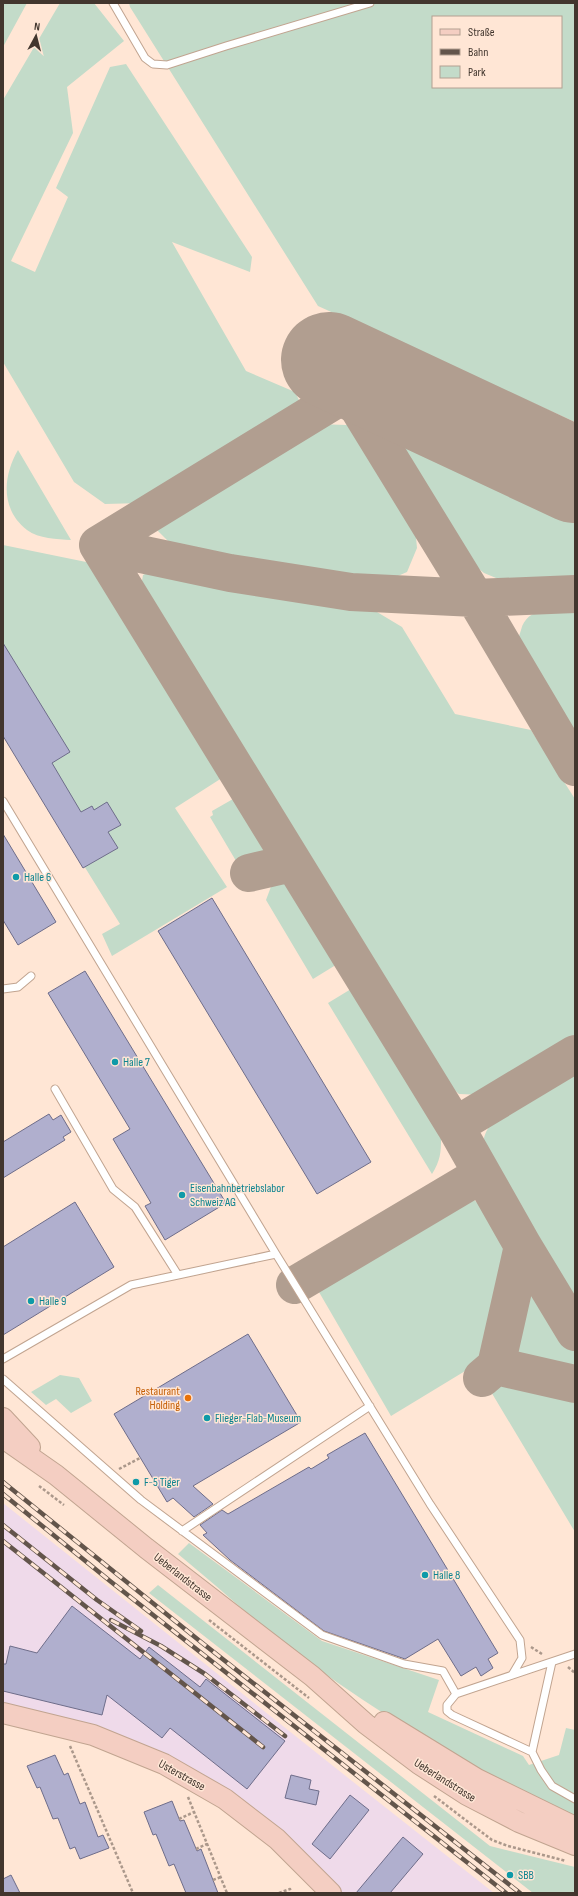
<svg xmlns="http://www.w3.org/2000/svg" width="578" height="1896" viewBox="0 0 578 1896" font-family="'Sofia Sans Condensed',sans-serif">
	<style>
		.commercial { fill: #efdaea }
		.green { fill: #c3dbc9; fill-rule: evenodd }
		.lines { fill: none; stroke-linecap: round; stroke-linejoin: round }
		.taxiway { stroke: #b19e90; stroke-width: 38 }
		.runway { stroke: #b19e90; stroke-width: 96 }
		.building { fill: #b0afce; stroke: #6e6d8a }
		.lane-casing { stroke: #c1a490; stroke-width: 9 }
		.secondary-casing { stroke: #c1a490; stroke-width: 22 }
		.path { stroke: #ab988b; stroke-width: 2.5; stroke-dasharray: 3 2; stroke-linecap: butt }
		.lane { stroke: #fff; stroke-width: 7 }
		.secondary { stroke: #f4cec2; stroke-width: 20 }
		.rail-casing { stroke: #63554b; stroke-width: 4.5 }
		.rail { stroke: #ffe6d5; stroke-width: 3; stroke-dasharray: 9; stroke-linecap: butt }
		.culture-dot { fill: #0f9aa8; stroke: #ffe6d5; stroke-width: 1.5 }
		.food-dot { fill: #e8710a; stroke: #ffe6d5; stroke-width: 1.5 }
		.labels { text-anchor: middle; stroke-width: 3; stroke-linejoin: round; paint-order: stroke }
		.culture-label { font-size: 12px; fill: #0d838f; stroke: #ffe6d5; text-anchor: start }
		.food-label { font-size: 12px; fill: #c56008; stroke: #ffe6d5; text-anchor: end }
		.street-label { font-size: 12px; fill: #42362e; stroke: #ffe6d5 }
	</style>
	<rect width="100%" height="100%" fill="#ffe6d5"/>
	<!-- commercial -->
	<path class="commercial" d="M 3,1503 L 352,1781 L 494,1893 L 331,1893 L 164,1764 L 3,1713 Z"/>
	<!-- green -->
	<path class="green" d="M 3,3 L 27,3 L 3,47 Z
		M 60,3 L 94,3 L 124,41 L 67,87 L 73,133 L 11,261 L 35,272 L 68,197 L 56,188 L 110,67 L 126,64 L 252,257 L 250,272 L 172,242 L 246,371 L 295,392 L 301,404 L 142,503 L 105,504 L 74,482 L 3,362 L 3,100 Z
		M 129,3 L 575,3 L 575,422 L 318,306 L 130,7 ZM 433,17 L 561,17 L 561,87 L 433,87 Z
		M 316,424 L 347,425 L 368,442 L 415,527 L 417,548 L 407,572 L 384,582 L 291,574 L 173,546 L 158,531 L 162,517 Z
		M 397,441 L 575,519 L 575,581 L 513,585 L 484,573 L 461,554 L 396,450 Z
		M 18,450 L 71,540 C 57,539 39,539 27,530 C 0,509 3,476 18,450 Z
		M 3,545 L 91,563 L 225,776 L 175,808 L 227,887 L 112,956 L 102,934 L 120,924 L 3,735 Z
		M 163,565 L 244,585 L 367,606 L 402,627 L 455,714 L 531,730 L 575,799 L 575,1042 L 484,1095 L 459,1094 L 433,1071 L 140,593 L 143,575 Z
		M 575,607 L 575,738 L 520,651 C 517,643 518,639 521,630 C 527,606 555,609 575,607 Z
		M 233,799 L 235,802 L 239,799 C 249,816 272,842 261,863 C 259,867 253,870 249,873 L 247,869 L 242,871 L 210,817 L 213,815 L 212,811 Z
		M 279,881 L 295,888 L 339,963 L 313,979 L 266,900 L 272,884 Z
		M 356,986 L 441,1130 C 441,1149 442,1158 432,1174 L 328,1003 Z
		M 575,1068 L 575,1310 L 488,1166 C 482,1143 480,1138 495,1118 Z
		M 450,1199 L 473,1199 L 488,1212 L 575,1352 L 575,1532 L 475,1365 L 391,1416 L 312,1280 Z
		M 60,1375 L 79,1378 L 92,1401 L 71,1413 L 56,1399 L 46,1405 L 31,1392 Z
		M 189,1543 L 322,1641 L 439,1680 L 428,1712 L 523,1756 L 529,1765 L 559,1755 L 566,1728 L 575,1730 L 575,1819 C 473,1771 377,1714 287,1646 C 250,1617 215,1584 178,1554 Z
		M 158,1585 L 490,1846 L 575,1867 L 575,1893 L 533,1893 L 149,1593 Z"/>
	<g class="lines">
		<!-- taxiway -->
		<path class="taxiway" d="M 329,360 L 475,598 L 575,767
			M 98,545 L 455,1126 L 523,1246 L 575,1332
			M 98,545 L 230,573 L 351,592 L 475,598 L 575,594
			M 98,545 L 348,392
			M 249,873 L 292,863
			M 455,1126 L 575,1054
			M 295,1285 L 482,1174
			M 496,1366 L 523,1246
			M 482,1378 L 496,1366 L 575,1384"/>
		<!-- runway -->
		<path class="runway" d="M 329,360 L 575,475"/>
	</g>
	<!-- building -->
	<path class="building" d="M 3,643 L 70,752 L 52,763 L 81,812 L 92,806 L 94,810 L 107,802 L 121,825 L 108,832 L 118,848 L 83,868 L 3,736 Z
		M 3,834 L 56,922 L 18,945 L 3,920 Z
		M 212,898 L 371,1162 L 317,1194 L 158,931 Z
		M 85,971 L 226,1203 L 165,1240 L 145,1206 L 151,1203 L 113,1139 L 130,1129 L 48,993 Z
		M 49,1114 L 53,1120 L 61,1115 L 71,1132 L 63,1137 L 65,1140 L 3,1178 L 3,1142 Z
		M 75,1202 L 114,1267 L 3,1335 L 3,1247 Z
		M 248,1334 L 301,1422 L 193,1486 L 213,1504 L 194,1517 L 173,1498 L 167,1502 L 114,1414 Z
		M 365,1433 L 498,1653 L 488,1659 L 493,1668 L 481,1676 L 476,1667 L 461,1676 L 438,1639 L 405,1659 L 324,1631 L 230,1560 L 203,1535 L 207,1533 L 200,1525 L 222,1510 L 228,1514 L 309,1467 L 311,1469 L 329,1458 L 327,1455 Z
		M 72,1606 L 140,1659 L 149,1647 L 200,1687 L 206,1679 L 285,1741 L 247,1789 L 170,1728 L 162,1738 L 107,1695 L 102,1715 L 3,1691 L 3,1664 L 6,1664 L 10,1646 L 37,1653 Z
		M 55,1755 L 64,1775 L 68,1773 L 80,1804 L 85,1802 L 98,1837 L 103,1835 L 109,1848 L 80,1859 L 75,1847 L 70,1849 L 58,1818 L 53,1819 L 40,1787 L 37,1788 L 27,1766 Z
		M 291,1775 L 311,1780 L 309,1789 L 319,1791 L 316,1805 L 285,1798 Z
		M 350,1795 L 369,1810 L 330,1859 L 312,1844 Z
		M 172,1801 L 180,1821 L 184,1820 L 197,1851 L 201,1849 L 218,1893 L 186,1893 L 174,1864 L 169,1866 L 156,1834 L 153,1835 L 144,1812 Z
		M 403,1837 L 423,1854 L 390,1893 L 356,1893 Z
		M 11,1875 L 20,1893 L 3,1893 L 3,1879 Z"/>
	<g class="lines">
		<defs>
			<path id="lane" d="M 113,3 L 145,58 L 153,64 L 167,65 L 226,46 L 370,3
				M 3,801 L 276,1254 L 430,1504 L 520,1640 L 522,1658 L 512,1675
				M 3,989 L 18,987 L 31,976
				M 55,1089 L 113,1189 L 135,1207 L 178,1275 L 276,1254
				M 3,1359 L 131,1285 L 178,1275
				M 3,1379 L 141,1500 L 322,1635 L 404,1664 L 443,1671 L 456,1694 L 447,1705 L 447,1711 L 452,1715 L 532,1752 L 541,1770 L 552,1786 L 575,1799
				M 182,1531 L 370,1406
				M 456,1694 L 575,1654
				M 532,1752 L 552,1662"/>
			<path id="secondary" d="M 3,1418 L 30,1447
				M 3,1438 L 56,1475 L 146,1548 L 312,1676 L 366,1724 L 419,1764 L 467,1795 L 519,1822 L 575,1845
				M 3,1713 L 93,1735 L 164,1764 L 225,1799 L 277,1839 L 331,1893
				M 384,1722 L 477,1779 L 575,1827"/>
		</defs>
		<!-- lane casing -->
		<use href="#lane" class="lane-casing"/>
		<!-- secondary casing -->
		<use href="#secondary" class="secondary-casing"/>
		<!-- path -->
		<path class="path" d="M 119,1469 L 140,1458
			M 39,1486 L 64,1505
			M 209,1620 L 309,1698
			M 531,1647 L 542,1654
			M 568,1667 L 575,1673
			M 70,1746 L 133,1893
			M 434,1796 L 492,1840 L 508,1846 L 566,1861
			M 188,1797 L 227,1893
			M 179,1819 L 194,1812
			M 196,1849 L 207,1844
			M 213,1880 L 221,1877
			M 279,1893 L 290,1889 L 291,1893"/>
		<!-- lane -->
		<use href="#lane" class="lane"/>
		<!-- secondary -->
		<use href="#secondary" class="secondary"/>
		<defs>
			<path id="rail" d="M 3,1482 L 201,1642 L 520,1893
				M 3,1494 L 110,1581 L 506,1893
				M 3,1525 L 97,1600 L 141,1631
				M 3,1541 L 263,1747
				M 111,1620 L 161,1646 L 205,1674 L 285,1736"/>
		</defs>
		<!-- rail casing -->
		<use href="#rail" class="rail-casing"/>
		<!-- rail -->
		<use href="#rail" class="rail"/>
	</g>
	<!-- markers -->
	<g class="culture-dot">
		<circle cx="16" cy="877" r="4"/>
		<circle cx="115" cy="1062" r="4"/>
		<circle cx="182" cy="1195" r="4"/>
		<circle cx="31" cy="1301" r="4"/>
		<circle cx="207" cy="1418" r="4"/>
		<circle cx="136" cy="1482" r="4"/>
		<circle cx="425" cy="1575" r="4"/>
		<circle cx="510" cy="1875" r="4"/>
	</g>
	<circle class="food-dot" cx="188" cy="1398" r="4"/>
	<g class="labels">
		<!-- culture labels -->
		<g class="culture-label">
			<text x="24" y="881">Halle 6</text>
			<text x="123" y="1066">Halle 7</text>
			<text x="190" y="1192">Eisenbahnbetriebslabor<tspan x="190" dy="14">Schweiz AG</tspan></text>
			<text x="39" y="1305">Halle 9</text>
			<text x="215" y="1422">Flieger-Flab-Museum</text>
			<text x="144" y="1486">F-5 Tiger</text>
			<text x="433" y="1579">Halle 8</text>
			<text x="518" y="1879">SBB</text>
		</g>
		<!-- food labels -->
		<g class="food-label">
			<text x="180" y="1395">Restaurant<tspan x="180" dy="14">Holding</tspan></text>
		</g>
		<!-- street labels -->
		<g class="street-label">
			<text transform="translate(183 1577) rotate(38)" y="4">Ueberlandstrasse</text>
			<text transform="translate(182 1775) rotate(29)" y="4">Usterstrasse</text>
			<text transform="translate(445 1780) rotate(32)" y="4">Ueberlandstrasse</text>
		</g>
	</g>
	<!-- border -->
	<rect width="578" height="1896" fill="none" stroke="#42362e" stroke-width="8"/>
	<!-- legend -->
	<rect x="432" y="16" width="130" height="72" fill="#ffe6d5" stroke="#b3a092"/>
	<rect x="440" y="29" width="20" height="6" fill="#f4cec2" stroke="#b3a092"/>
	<text x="468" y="36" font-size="12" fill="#42362e">Straße</text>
	<rect x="440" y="49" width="20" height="6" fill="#63554b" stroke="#b3a092"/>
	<text x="468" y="56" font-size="12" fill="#42362e">Bahn</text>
	<rect x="440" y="66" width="20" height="12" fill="#c3dbc9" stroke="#b3a092"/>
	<text x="468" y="76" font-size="12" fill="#42362e">Park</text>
	<!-- north arrow -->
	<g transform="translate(36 36) rotate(7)" stroke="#ffe6d5" stroke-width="3" paint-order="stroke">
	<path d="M0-3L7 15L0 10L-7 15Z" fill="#42362e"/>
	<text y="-6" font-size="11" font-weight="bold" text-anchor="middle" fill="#42362e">N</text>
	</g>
</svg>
